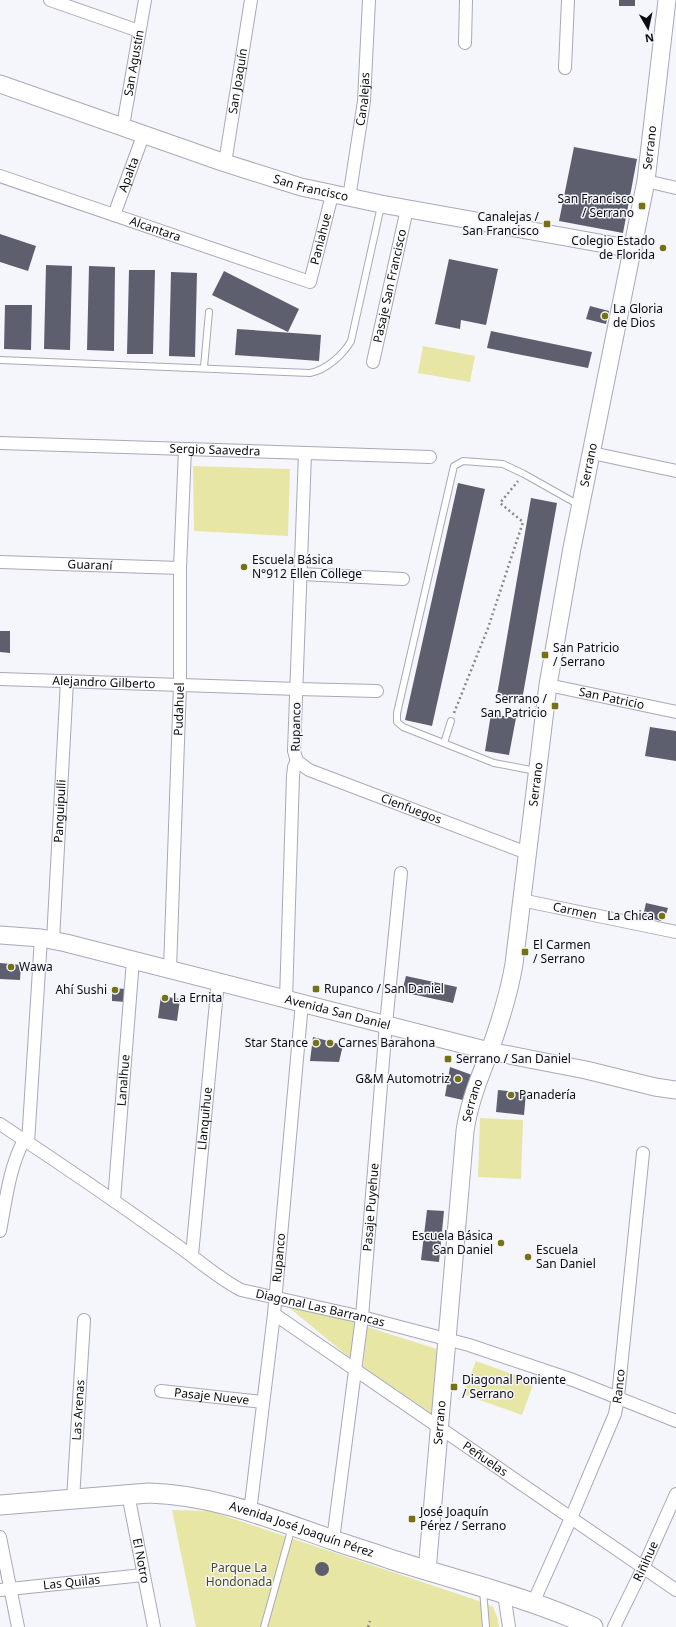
<svg xmlns="http://www.w3.org/2000/svg" width="676" height="1627" viewBox="0 0 676 1627" font-family="'Noto Sans',sans-serif">
	<style>
		.green { fill: #e8e6a5 }
		.building { fill: #5e5f6e }
		.lines { fill: none; stroke-linecap: round; stroke-linejoin: round }
		.lane-casing { stroke: #a8a8b9; stroke-width: 8 }
		.street-casing { stroke: #a8a8b9; stroke-width: 14 }
		.secondary-casing { stroke: #a8a8b9; stroke-width: 19 }
		.primary-casing { stroke: #a8a8b9; stroke-width: 21 }
		.path { stroke: #87878d; stroke-width: 2.5; stroke-dasharray: 2 3; stroke-linecap: butt }
		.lane { stroke: #fff; stroke-width: 6 }
		.street { stroke: #fff; stroke-width: 12 }
		.secondary { stroke: #fff; stroke-width: 17 }
		.primary { stroke: #fff; stroke-width: 19 }
		.poi-dot { fill: #767114; stroke: #f5f5fc; stroke-width: 1.5 }
		.labels { text-anchor: middle; stroke-width: 3; stroke-linejoin: round; paint-order: stroke }
		.street-label { font-size: 12px; fill: #0c0c11; stroke: #f5f5fc }
		.poi-label { font-size: 12px; fill: #0c0c11; stroke: #f5f5fc; text-anchor: start }
		.park-label { font-size: 12px; fill: #4c4a21; stroke: #f5f5fc }
	</style>
	<rect width="100%" height="100%" fill="#f5f5fc"/>
	<!-- green -->
	<path class="green" d="M 423,346 L 475,356 L 470,382 L 418,373 Z
		M 193,466 L 290,469 L 288,536 L 194,531 Z
		M 480,1118 L 523,1120 L 521,1179 L 478,1177 Z
		M 285,1304 L 356,1323 L 351,1359 Z
		M 367,1327 L 437,1349 L 434,1415 L 363,1367 Z
		M 476,1361 L 534,1382 L 522,1415 L 463,1394 Z
		M 172,1510 L 210,1511 L 479,1601 L 493,1607 L 498,1619 L 499,1627 L 196,1627 Z"/>
	<!-- building -->
	<path class="building" d="M 619,0 L 635,0 L 635,6 L 619,6 Z
		M 574,147 L 637,159 L 623,233 L 559,221 Z
		M 0,234 L 36,246 L 28,271 L 0,262 Z
		M 449,259 L 498,269 L 486,325 L 461,320 L 460,329 L 435,324 Z
		M 46,265 L 72,266 L 70,350 L 44,349 Z
		M 89,266 L 115,267 L 114,351 L 87,350 Z
		M 129,270 L 155,270 L 153,354 L 127,354 Z
		M 224,271 L 299,309 L 288,332 L 212,295 Z
		M 171,272 L 197,273 L 195,357 L 169,356 Z
		M 5,305 L 32,305 L 31,350 L 4,349 Z
		M 590,306 L 609,311 L 606,324 L 586,319 Z
		M 237,329 L 321,335 L 319,361 L 235,355 Z
		M 491,331 L 592,352 L 588,368 L 487,348 Z
		M 458,483 L 485,489 L 432,726 L 405,720 Z
		M 531,498 L 557,503 L 522,700 L 497,695 Z
		M 0,631 L 10,631 L 10,653 L 0,652 Z
		M 491,714 L 516,718 L 509,755 L 485,751 Z
		M 650,727 L 676,731 L 676,761 L 645,756 Z
		M 646,903 L 668,908 L 666,914 L 661,921 L 643,916 Z
		M 0,963 L 21,965 L 20,980 L 0,979 Z
		M 406,976 L 457,987 L 453,1003 L 402,992 Z
		M 112,988 L 126,989 L 126,1002 L 112,1001 Z
		M 161,996 L 180,999 L 177,1021 L 158,1018 Z
		M 313,1037 L 343,1045 L 339,1062 L 310,1061 Z
		M 450,1067 L 472,1075 L 463,1100 L 445,1096 Z
		M 498,1090 L 526,1093 L 524,1115 L 496,1112 Z
		M 427,1210 L 444,1211 L 439,1262 L 421,1260 Z
		M315 1569a7 7 0 1 1 14 0a7 7 0 1 1-14 0Z"/>
	<g class="lines">
		<defs>
			<path id="lane" d="M 0,360 L 310,373 C 326,370 343,355 351,341 L 381,206
				M 204,367 L 209,312
				M 444,743 L 451,721
				M 536,771 L 494,763 L 403,727 L 397,722 L 397,713 L 454,466 L 463,461 L 503,464 L 524,474 L 579,505
				M 483,1590 L 486,1627
				M 264,1627 L 292,1527"/>
			<g id="street">
				<path d="M 50,0 L 139,31"/>
				<path d="M 465,43 L 466,0"/>
				<path d="M 565,68 L 568,0"/>
				<path id="s1" d="M 123,126 L 145,0"/>
				<path id="s2" d="M 225,163 L 251,0"/>
				<path id="s3" d="M 0,176 L 310,282 L 332,195"/>
				<path d="M 646,181 L 676,188"/>
				<path id="s4" d="M 349,198 L 364,101 L 369,0"/>
				<path id="s5" d="M 114,215 L 144,133"/>
				<path id="s6" d="M 373,362 L 407,209"/>
				<path id="s7" d="M 0,443 L 430,457"/>
				<path id="s8" d="M 305,453 L 294,751 L 297,761 L 309,770 L 527,853"/>
				<path d="M 592,453 L 676,471"/>
				<path id="s9" d="M 0,562 L 180,568"/>
				<path d="M 301,574 L 403,579"/>
				<path id="s10" d="M 0,679 L 297,689 L 377,691"/>
				<path id="s11" d="M 548,685 L 676,712"/>
				<path id="s12" d="M 521,900 L 676,932"/>
				<path id="s13" d="M 53,940 L 67,681"/>
				<path id="s14" d="M 170,969 L 180,685 L 180,568 L 185,449"/>
				<path d="M 286,999 L 293,776 L 294,767 L 297,761"/>
				<path id="s15" d="M 0,1124 C 58,1162 115,1201 171,1241 C 195,1257 216,1277 241,1290 L 362,1317 L 469,1345 L 573,1380 L 676,1421"/>
				<path d="M 28,1143 L 41,938"/>
				<path id="s16" d="M 114,1201 L 133,960"/>
				<path d="M 0,1231 C 6,1200 9,1168 24,1140"/>
				<path id="s17" d="M 192,1255 L 218,981"/>
				<path id="s18" d="M 274,1314 L 676,1590"/>
				<path id="s19" d="M 161,1391 L 263,1402"/>
				<path id="s20" d="M 128,1494 L 154,1627"/>
				<path id="s21" d="M 73,1499 L 84,1320"/>
				<path id="s22" d="M 250,1512 L 274,1314 L 302,1003"/>
				<path d="M 0,1537 L 18,1627"/>
				<path id="s23" d="M 333,1540 L 362,1317 L 386,1024 L 401,873"/>
				<path id="s24" d="M 0,1590 L 143,1575"/>
				<path d="M 504,1594 L 509,1627"/>
				<path id="s25" d="M 533,1603 L 571,1518 L 615,1414 L 618,1397 L 643,1153"/>
				<path id="s26" d="M 614,1627 L 643,1568 L 676,1494"/>
			</g>
			<g id="secondary">
				<path id="s27" d="M 0,84 L 225,163 L 301,187 L 381,204 L 633,249"/>
				<path id="s28" d="M 0,935 L 41,938 L 66,943 L 489,1051 L 586,1070 L 655,1087 L 676,1090"/>
				<path id="s29" d="M 427,1571 L 465,1131 C 469,1102 480,1077 490,1050 C 500,1022 509,994 514,964 L 548,685 L 572,548 L 646,181 L 667,0"/>
			</g>
			<g id="primary">
				<path id="s30" d="M 0,1505 L 149,1493 C 215,1495 272,1519 333,1540 C 352,1547 371,1552 390,1559 C 458,1581 528,1597 593,1627"/>
			</g>
		</defs>
		<!-- lane casing -->
		<use href="#lane" class="lane-casing"/>
		<!-- street casing -->
		<use href="#street" class="street-casing"/>
		<!-- secondary casing -->
		<use href="#secondary" class="secondary-casing"/>
		<!-- primary casing -->
		<use href="#primary" class="primary-casing"/>
		<!-- path -->
		<path class="path" d="M 454,713 L 488,628 L 523,522 L 500,503 L 518,481
			M 368,1627 L 370,1621"/>
		<!-- lane -->
		<use href="#lane" class="lane"/>
		<!-- street -->
		<use href="#street" class="street"/>
		<!-- secondary -->
		<use href="#secondary" class="secondary"/>
		<!-- primary -->
		<use href="#primary" class="primary"/>
	</g>
	<!-- markers -->
	<g class="poi-dot">
		<rect x="638" y="202" width="8" height="8" rx="2"/>
		<rect x="543" y="220" width="8" height="8" rx="2"/>
		<circle cx="663" cy="248" r="4"/>
		<circle cx="605" cy="316" r="4"/>
		<circle cx="244" cy="567" r="4"/>
		<rect x="541" y="651" width="8" height="8" rx="2"/>
		<rect x="551" y="702" width="8" height="8" rx="2"/>
		<circle cx="662" cy="916" r="4"/>
		<rect x="521" y="948" width="8" height="8" rx="2"/>
		<circle cx="11" cy="967" r="4"/>
		<rect x="312" y="985" width="8" height="8" rx="2"/>
		<circle cx="115" cy="990" r="4"/>
		<circle cx="165" cy="998" r="4"/>
		<circle cx="316" cy="1043" r="4"/>
		<circle cx="330" cy="1043" r="4"/>
		<rect x="444" y="1055" width="8" height="8" rx="2"/>
		<circle cx="458" cy="1079" r="4"/>
		<circle cx="511" cy="1095" r="4"/>
		<circle cx="501" cy="1243" r="4"/>
		<circle cx="528" cy="1257" r="4"/>
		<rect x="450" y="1383" width="8" height="8" rx="2"/>
		<rect x="408" y="1515" width="8" height="8" rx="2"/>
	</g>
	<g class="labels">
		<!-- street labels -->
		<g class="street-label">
			<text dy="4" stroke="none"><textPath href="#s1" startOffset="64">San Agustín</textPath></text>
			<text dy="4" stroke="none"><textPath href="#s2" startOffset="83">San Joaquín</textPath></text>
			<text dy="4" stroke="none"><textPath href="#s4" startOffset="100">Canalejas</textPath></text>
			<text dy="4" stroke="none"><textPath href="#s29" startOffset="1444">Serrano</textPath></text>
			<text dy="4" stroke="none"><textPath href="#s5" startOffset="43">Apalta</textPath></text>
			<text dy="4" stroke="none"><textPath href="#s27" startOffset="328">San Francisco</textPath></text>
			<text dy="4" stroke="none"><textPath href="#s3" startOffset="164">Alcantara</textPath></text>
			<text dy="4" stroke="none"><textPath href="#s3" startOffset="372">Paniahue</textPath></text>
			<text dy="4" stroke="none"><textPath href="#s6" startOffset="78">Pasaje San Francisco</textPath></text>
			<text dy="4" stroke="none"><textPath href="#s7" startOffset="215">Sergio Saavedra</textPath></text>
			<text dy="4" stroke="none"><textPath href="#s29" startOffset="1121">Serrano</textPath></text>
			<text dy="4" stroke="none"><textPath href="#s9" startOffset="90">Guaraní</textPath></text>
			<text dy="4" stroke="none"><textPath href="#s10" startOffset="104">Alejandro Gilberto</textPath></text>
			<text dy="4" stroke="none"><textPath href="#s11" startOffset="65">San Patricio</textPath></text>
			<text dy="4" stroke="none"><textPath href="#s14" startOffset="260">Pudahuel</textPath></text>
			<text transform="translate(296 727) rotate(-89)" y="4">Rupanco</text>
			<text dy="4" stroke="none"><textPath href="#s29" startOffset="797">Serrano</textPath></text>
			<text dy="4" stroke="none"><textPath href="#s8" startOffset="433">Cienfuegos</textPath></text>
			<text dy="4" stroke="none"><textPath href="#s13" startOffset="129">Panguipulli</textPath></text>
			<text dy="4" stroke="none"><textPath href="#s12" startOffset="55">Carmen</textPath></text>
			<text dy="4" stroke="none"><textPath href="#s28" startOffset="347">Avenida San Daniel</textPath></text>
			<text dy="4" stroke="none"><textPath href="#s16" startOffset="121">Lanalhue</textPath></text>
			<text dy="4" stroke="none"><textPath href="#s29" startOffset="473">Serrano</textPath></text>
			<text dy="4" stroke="none"><textPath href="#s17" startOffset="137">Llanquihue</textPath></text>
			<text dy="4" stroke="none"><textPath href="#s23" startOffset="335">Pasaje Puyehue</textPath></text>
			<text dy="4" stroke="none"><textPath href="#s22" startOffset="256">Rupanco</textPath></text>
			<text dy="4" stroke="none"><textPath href="#s15" startOffset="374">Diagonal Las Barrancas</textPath></text>
			<text dy="4" stroke="none"><textPath href="#s25" startOffset="234">Ranco</textPath></text>
			<text dy="4" stroke="none"><textPath href="#s19" startOffset="51">Pasaje Nueve</textPath></text>
			<text dy="4" stroke="none"><textPath href="#s21" startOffset="89">Las Arenas</textPath></text>
			<text dy="4" stroke="none"><textPath href="#s29" startOffset="149">Serrano</textPath></text>
			<text dy="4" stroke="none"><textPath href="#s18" startOffset="256">Peñuelas</textPath></text>
			<text dy="4" stroke="none"><textPath href="#s30" startOffset="307">Avenida José Joaquín Pérez</textPath></text>
			<text dy="4" stroke="none"><textPath href="#s20" startOffset="68">El Notro</textPath></text>
			<text dy="4" stroke="none"><textPath href="#s26" startOffset="73">Riñihue</textPath></text>
			<text dy="4" stroke="none"><textPath href="#s24" startOffset="72">Las Quilas</textPath></text>
		</g>
		<!-- poi labels -->
		<g class="poi-label">
			<text x="634" y="203" text-anchor="end">San Francisco<tspan x="634" dy="14">/ Serrano</tspan></text>
			<text x="539" y="221" text-anchor="end">Canalejas /<tspan x="539" dy="14">San Francisco</tspan></text>
			<text x="655" y="245" text-anchor="end">Colegio Estado<tspan x="655" dy="14">de Florida</tspan></text>
			<text x="613" y="313">La Gloria<tspan x="613" dy="14">de Dios</tspan></text>
			<text x="252" y="564">Escuela Básica<tspan x="252" dy="14">N°912 Ellen College</tspan></text>
			<text x="553" y="652">San Patricio<tspan x="553" dy="14">/ Serrano</tspan></text>
			<text x="547" y="703" text-anchor="end">Serrano /<tspan x="547" dy="14">San Patricio</tspan></text>
			<text x="654" y="920" text-anchor="end">La Chica</text>
			<text x="533" y="949">El Carmen<tspan x="533" dy="14">/ Serrano</tspan></text>
			<text x="19" y="971">Wawa</text>
			<text x="324" y="993">Rupanco / San Daniel</text>
			<text x="107" y="994" text-anchor="end">Ahí Sushi</text>
			<text x="173" y="1002">La Ernita</text>
			<text x="308" y="1047" text-anchor="end">Star Stance</text>
			<text x="338" y="1047">Carnes Barahona</text>
			<text x="456" y="1063">Serrano / San Daniel</text>
			<text x="450" y="1083" text-anchor="end">G&amp;M Automotriz</text>
			<text x="519" y="1099">Panadería</text>
			<text x="493" y="1240" text-anchor="end">Escuela Básica<tspan x="493" dy="14">San Daniel</tspan></text>
			<text x="536" y="1254">Escuela<tspan x="536" dy="14">San Daniel</tspan></text>
			<text x="462" y="1384">Diagonal Poniente<tspan x="462" dy="14">/ Serrano</tspan></text>
			<text x="420" y="1516">José Joaquín<tspan x="420" dy="14">Pérez / Serrano</tspan></text>
		</g>
		<!-- park labels -->
		<g class="park-label">
			<text x="239" y="1572">Parque La<tspan x="239" dy="14">Hondonada</tspan></text>
		</g>
	</g>
	<!-- north arrow -->
	<g transform="translate(648 28) rotate(171)" stroke="#f5f5fc" stroke-width="3" paint-order="stroke">
	<path d="M0-3L7 15L0 10L-7 15Z" fill="#0c0c11"/>
	<text y="-6" font-size="11" font-weight="bold" text-anchor="middle" fill="#0c0c11">N</text>
	</g>
</svg>
